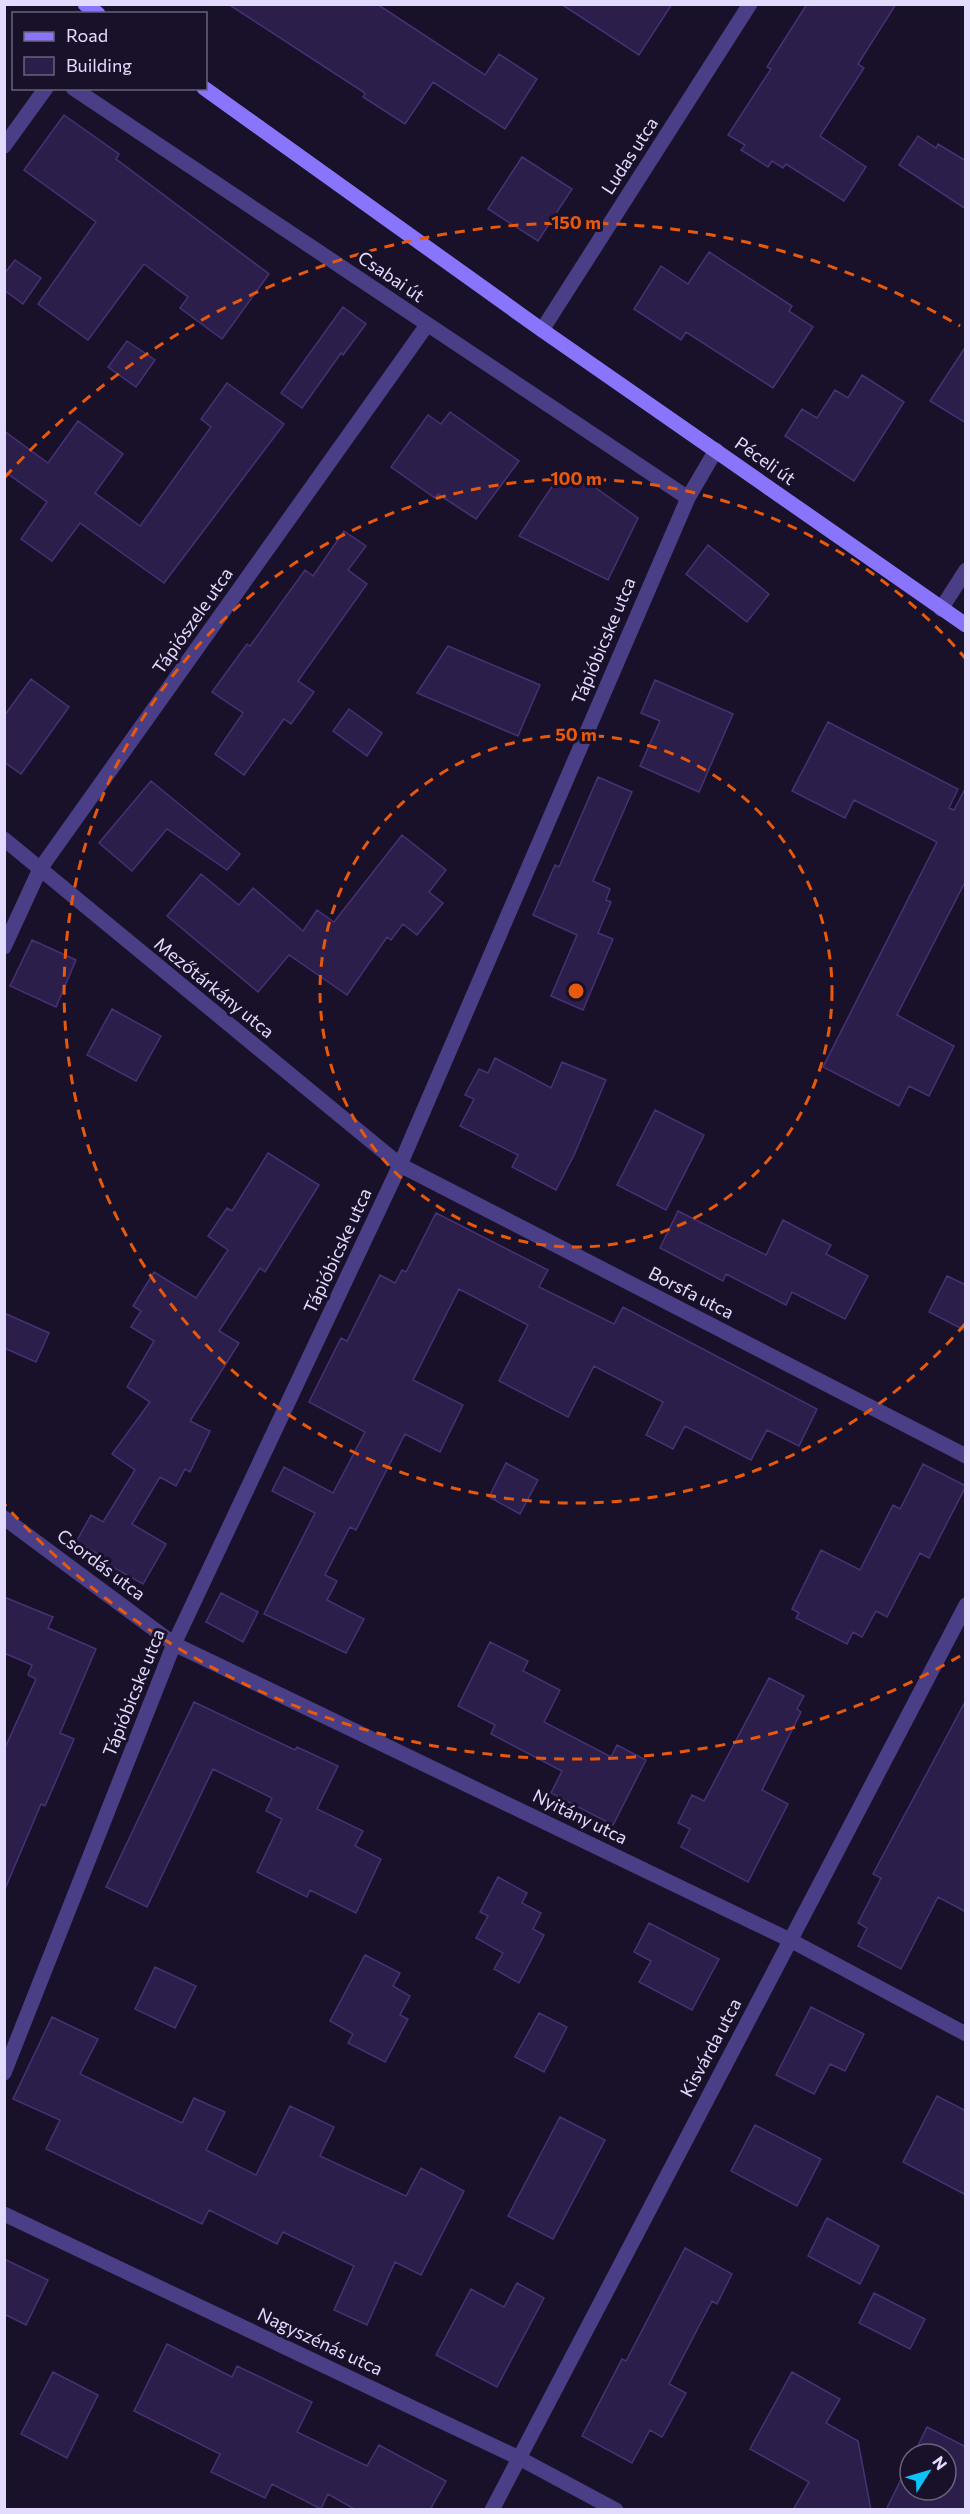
<svg xmlns="http://www.w3.org/2000/svg" width="970" height="2514" viewBox="0 0 970 2514" font-family="Commissioner,sans-serif">
	<style>
		.building { fill: #2c1e4a; stroke: #473175; stroke-width: 1.5 }
		.lines { fill: none; stroke-linecap: round; stroke-linejoin: round }
		.street { stroke: #4a3e87; stroke-width: 15 }
		.secondary { stroke: #8975fb; stroke-width: 15 }
		.ring { fill: none; stroke: #e8590c; stroke-width: 3; stroke-dasharray: 10 8 }
		.labels { text-anchor: middle; stroke-width: 6; stroke-linejoin: round; paint-order: stroke }
		.street-label { font-size: 18px; fill: #e3dbfe; stroke: #191129 }
		.centre { fill: #e8590c; stroke: #191129; stroke-width: 3 }
		.ring-label { font-size: 18px; text-anchor: middle; font-weight: bold; fill: #e8590c; stroke: #191129; stroke-width: 6; stroke-linejoin: round; paint-order: stroke }
	</style>
	<rect width="100%" height="100%" fill="#191129"/>
	<!-- building -->
	<path class="building" d="M 228,4 L 377,4 L 485,75 L 499,54 L 537,79 L 505,129 L 433,82 L 405,124 L 363,97 L 365,93 Z
		M 561,4 L 672,4 L 639,55 Z
		M 807,4 L 896,4 L 858,64 L 864,68 L 820,136 L 866,167 L 844,201 L 786,164 L 783,168 L 772,161 L 768,167 L 741,150 L 745,145 L 728,135 L 771,69 L 767,67 Z
		M 64,115 L 119,154 L 116,159 L 269,274 L 222,339 L 180,308 L 188,297 L 144,264 L 88,340 L 38,304 L 96,222 L 24,170 Z
		M 918,136 L 936,148 L 938,144 L 966,161 L 966,209 L 899,165 Z
		M 522,157 L 572,189 L 538,241 L 488,209 Z
		M 709,252 L 792,306 L 789,311 L 813,327 L 773,388 L 686,332 L 681,340 L 634,309 L 661,266 L 688,284 Z
		M 15,260 L 41,278 L 23,304 L 4,290 L 4,274 Z
		M 343,307 L 366,324 L 343,355 L 341,353 L 302,408 L 281,393 Z
		M 127,341 L 155,360 L 136,387 L 108,367 Z
		M 966,346 L 966,423 L 930,401 Z
		M 862,375 L 904,402 L 854,481 L 785,436 L 802,409 L 817,418 L 835,390 L 848,398 Z
		M 227,383 L 284,424 L 164,583 L 80,523 L 52,561 L 21,539 L 47,502 L 4,471 L 4,431 L 48,463 L 78,421 L 123,454 L 95,493 L 140,526 L 211,427 L 201,419 Z
		M 450,412 L 519,461 L 476,519 L 438,494 L 435,498 L 391,467 L 428,415 L 441,424 Z
		M 563,470 L 587,486 L 589,483 L 638,518 L 608,580 L 519,536 Z
		M 344,531 L 366,546 L 348,570 L 367,584 L 298,681 L 314,692 L 291,724 L 284,719 L 244,775 L 215,754 L 243,713 L 212,692 L 247,644 L 250,646 L 305,570 L 313,576 Z
		M 708,545 L 769,594 L 747,622 L 686,574 Z
		M 448,646 L 540,685 L 518,736 L 417,693 Z
		M 31,679 L 69,707 L 21,774 L 4,762 L 4,716 Z
		M 655,680 L 733,714 L 699,792 L 640,766 L 660,721 L 641,713 Z
		M 349,709 L 382,733 L 367,756 L 333,731 Z
		M 828,722 L 958,789 L 949,808 L 954,810 L 966,787 L 966,880 L 897,1015 L 954,1046 L 929,1096 L 909,1086 L 899,1106 L 823,1067 L 937,842 L 854,800 L 845,818 L 792,791 Z
		M 598,777 L 632,792 L 593,881 L 610,889 L 606,900 L 611,902 L 598,933 L 613,939 L 583,1010 L 551,996 L 577,935 L 533,915 L 555,865 L 559,867 Z
		M 151,781 L 240,854 L 227,870 L 167,829 L 132,871 L 99,843 Z
		M 402,835 L 446,870 L 429,892 L 443,903 L 417,935 L 403,924 L 391,940 L 387,937 L 347,995 L 289,955 L 258,992 L 167,916 L 201,874 L 239,905 L 253,888 L 303,931 L 317,910 L 334,922 Z
		M 32,940 L 76,960 L 56,1007 L 10,986 Z
		M 112,1009 L 161,1036 L 136,1081 L 87,1055 Z
		M 495,1058 L 551,1088 L 562,1062 L 606,1080 L 574,1155 L 556,1190 L 512,1167 L 518,1155 L 460,1126 L 474,1099 L 465,1095 L 479,1069 L 488,1073 Z
		M 655,1110 L 704,1135 L 666,1210 L 617,1185 Z
		M 268,1153 L 319,1185 L 265,1272 L 260,1268 L 219,1331 L 239,1343 L 190,1421 L 210,1431 L 190,1472 L 185,1469 L 176,1486 L 160,1477 L 132,1524 L 166,1544 L 143,1584 L 100,1560 L 102,1556 L 76,1542 L 91,1515 L 103,1522 L 135,1470 L 112,1454 L 150,1402 L 127,1387 L 154,1341 L 131,1327 L 141,1311 L 133,1306 L 154,1272 L 196,1298 L 228,1250 L 208,1236 L 227,1208 L 232,1211 Z
		M 678,1211 L 766,1255 L 783,1220 L 831,1245 L 826,1254 L 868,1276 L 845,1319 L 792,1292 L 786,1305 L 726,1274 L 723,1281 L 660,1248 Z
		M 436,1213 L 548,1270 L 539,1287 L 614,1324 L 623,1307 L 817,1409 L 799,1446 L 767,1430 L 751,1460 L 685,1426 L 673,1449 L 646,1435 L 663,1402 L 594,1366 L 568,1417 L 499,1381 L 528,1325 L 459,1289 L 413,1380 L 463,1405 L 440,1452 L 405,1434 L 356,1530 L 350,1527 L 325,1575 L 337,1581 L 327,1600 L 364,1619 L 346,1653 L 264,1614 L 315,1513 L 272,1491 L 284,1467 L 333,1493 L 365,1432 L 309,1402 L 341,1338 L 347,1341 L 380,1275 L 395,1283 L 402,1270 L 406,1272 Z
		M 947,1276 L 966,1285 L 966,1331 L 929,1312 Z
		M 4,1313 L 49,1333 L 36,1362 L 4,1348 Z
		M 506,1463 L 538,1480 L 520,1514 L 489,1497 Z
		M 923,1464 L 966,1486 L 929,1558 L 920,1553 L 887,1617 L 876,1611 L 862,1637 L 853,1632 L 847,1644 L 796,1618 L 799,1613 L 792,1609 L 821,1550 L 860,1570 L 893,1505 L 900,1509 Z
		M 221,1593 L 258,1612 L 243,1642 L 206,1622 Z
		M 4,1597 L 53,1617 L 48,1628 L 96,1649 L 60,1733 L 74,1739 L 45,1806 L 41,1804 L 5,1889 L 4,1750 L 36,1679 L 28,1675 L 32,1665 L 4,1653 Z
		M 490,1642 L 528,1661 L 523,1671 L 560,1690 L 544,1722 L 611,1757 L 617,1745 L 646,1760 L 613,1825 L 551,1793 L 562,1771 L 491,1734 L 495,1725 L 458,1706 Z
		M 769,1678 L 804,1696 L 797,1709 L 801,1712 L 762,1790 L 788,1804 L 748,1882 L 681,1847 L 690,1829 L 678,1823 L 692,1795 L 704,1801 Z
		M 966,1700 L 966,1912 L 938,1897 L 901,1969 L 858,1946 L 867,1928 L 858,1923 L 881,1878 L 873,1874 Z
		M 194,1702 L 295,1750 L 297,1747 L 338,1766 L 317,1809 L 363,1831 L 355,1846 L 381,1859 L 356,1913 L 310,1890 L 307,1897 L 257,1872 L 282,1819 L 266,1811 L 272,1798 L 213,1769 L 147,1907 L 106,1887 Z
		M 498,1877 L 527,1893 L 522,1903 L 541,1913 L 533,1929 L 544,1935 L 519,1983 L 494,1969 L 503,1953 L 476,1938 L 488,1916 L 480,1912 Z
		M 649,1923 L 719,1959 L 692,2010 L 639,1982 L 651,1961 L 634,1952 Z
		M 365,1955 L 400,1973 L 393,1986 L 410,1996 L 400,2015 L 408,2019 L 385,2062 L 348,2043 L 353,2034 L 330,2021 Z
		M 155,1967 L 196,1986 L 175,2028 L 135,2009 Z
		M 811,2007 L 864,2034 L 845,2071 L 830,2064 L 814,2094 L 776,2075 Z
		M 539,2013 L 567,2027 L 544,2072 L 515,2057 Z
		M 52,2017 L 98,2039 L 80,2074 L 182,2123 L 194,2098 L 225,2112 L 206,2150 L 256,2175 L 290,2106 L 334,2127 L 320,2156 L 406,2196 L 421,2168 L 464,2191 L 421,2275 L 395,2262 L 367,2325 L 334,2310 L 354,2266 L 283,2232 L 277,2244 L 209,2210 L 202,2224 L 46,2149 L 60,2120 L 13,2099 Z
		M 937,2096 L 966,2111 L 966,2195 L 903,2162 Z
		M 560,2117 L 605,2140 L 553,2239 L 508,2216 Z
		M 755,2125 L 821,2159 L 797,2206 L 731,2171 Z
		M 827,2218 L 879,2246 L 860,2284 L 808,2256 Z
		M 685,2248 L 732,2274 L 717,2304 L 712,2301 L 669,2384 L 686,2393 L 662,2437 L 650,2430 L 632,2463 L 582,2436 L 622,2359 L 626,2361 Z
		M 4,2259 L 48,2280 L 26,2325 L 4,2314 Z
		M 517,2283 L 544,2298 L 497,2387 L 436,2355 L 471,2289 L 504,2307 Z
		M 874,2293 L 925,2319 L 910,2349 L 859,2323 Z
		M 167,2344 L 232,2377 L 237,2366 L 312,2402 L 297,2432 L 367,2466 L 379,2445 L 446,2481 L 430,2510 L 356,2510 L 328,2494 L 321,2509 L 272,2484 L 265,2498 L 211,2472 L 220,2454 L 134,2411 Z
		M 53,2372 L 98,2395 L 67,2458 L 21,2434 Z
		M 792,2372 L 840,2399 L 826,2423 L 858,2441 L 871,2510 L 793,2510 L 809,2482 L 750,2449 Z
		M 927,2427 L 966,2447 L 966,2510 L 886,2510 L 910,2461 L 910,2490 L 946,2490 L 946,2454 L 914,2454 Z"/>
	<g class="lines">
		<!-- street -->
		<path class="street" d="M 73,88 L 688,498
			M 4,146 L 46,88
			M 542,330 L 750,4
			M 941,609 L 966,570
			M 4,839 L 400,1165 L 966,1456
			M 4,947 L 40,869 L 427,325
			M 4,1518 L 174,1644 L 790,1940 L 966,2034
			M 4,2073 L 174,1644 L 400,1165 L 688,498 L 716,450
			M 4,2214 L 519,2458 L 616,2510
			M 492,2510 L 966,1605"/>
		<!-- secondary -->
		<path class="secondary" d="M 85,4 L 98,14
			M 204,88 L 542,330 L 966,625"/>
	</g>
	<!-- distance rings -->
	<g class="ring">
		<circle cx="576" cy="991" r="256"/>
		<path d="M965 1324A512 512 0 1 1 965 658"/>
		<path d="M960 1656A768 768 0 0 1 5 1505M5 477A768 768 0 0 1 960 326"/>
	</g>
	<g class="labels">
		<!-- street labels -->
		<g class="street-label">
			<text transform="translate(630 156) rotate(-57)" y="6">Ludas utca</text>
			<text transform="translate(391 277) rotate(34)" y="6">Csabai út</text>
			<text transform="translate(765 461) rotate(35)" y="6">Péceli út</text>
			<text transform="translate(193 621) rotate(-55)" y="6">Tápiószele utca</text>
			<text transform="translate(604 641) rotate(-67)" y="6">Tápióbicske utca</text>
			<text transform="translate(214 988) rotate(39)" y="6">Mezőtárkány utca</text>
			<text transform="translate(338 1251) rotate(-65)" y="6">Tápióbicske utca</text>
			<text transform="translate(691 1293) rotate(27)" y="6">Borsfa utca</text>
			<text transform="translate(101 1565) rotate(37)" y="6">Csordás utca</text>
			<text transform="translate(134 1693) rotate(-68)" y="6">Tápióbicske utca</text>
			<text transform="translate(580 1817) rotate(26)" y="6">Nyitány utca</text>
			<text transform="translate(711 2048) rotate(-62)" y="6">Kisvárda utca</text>
			<text transform="translate(320 2342) rotate(25)" y="6">Nagyszénás utca</text>
		</g>
	</g>
	<circle cx="576" cy="991" r="9" class="centre"/>
	<g class="ring-label">
		<text x="576" y="229">150 m</text>
		<text x="576" y="485">100 m</text>
		<text x="576" y="741">50 m</text>
	</g>
	<!-- border -->
	<rect width="970" height="2514" fill="none" stroke="#e3dbfe" stroke-width="12"/>
	<!-- legend -->
	<rect x="12" y="12" width="195" height="78" fill="#191129" stroke="#6a627e" stroke-width="1.5"/>
	<rect x="24" y="32" width="30" height="9" fill="#8975fb" stroke="#6a627e" stroke-width="1.5"/>
	<text x="66" y="42" font-size="18" fill="#e3dbfe">Road</text>
	<rect x="24" y="57" width="30" height="18" fill="#2c1e4a" stroke="#6a627e" stroke-width="1.5"/>
	<text x="66" y="72" font-size="18" fill="#e3dbfe">Building</text>
	<!-- north arrow -->
	<g transform="translate(928 2472) rotate(53)"><circle r="28" fill="#191129" stroke="#6a627e" stroke-width="1.5"/>
	<path d="M0-4.5L10 22L0 15L-10 22Z" fill="#0dc3f8"/>
	<text y="-9" font-size="16" font-weight="bold" text-anchor="middle" fill="#e3dbfe">N</text>
	</g>
</svg>
